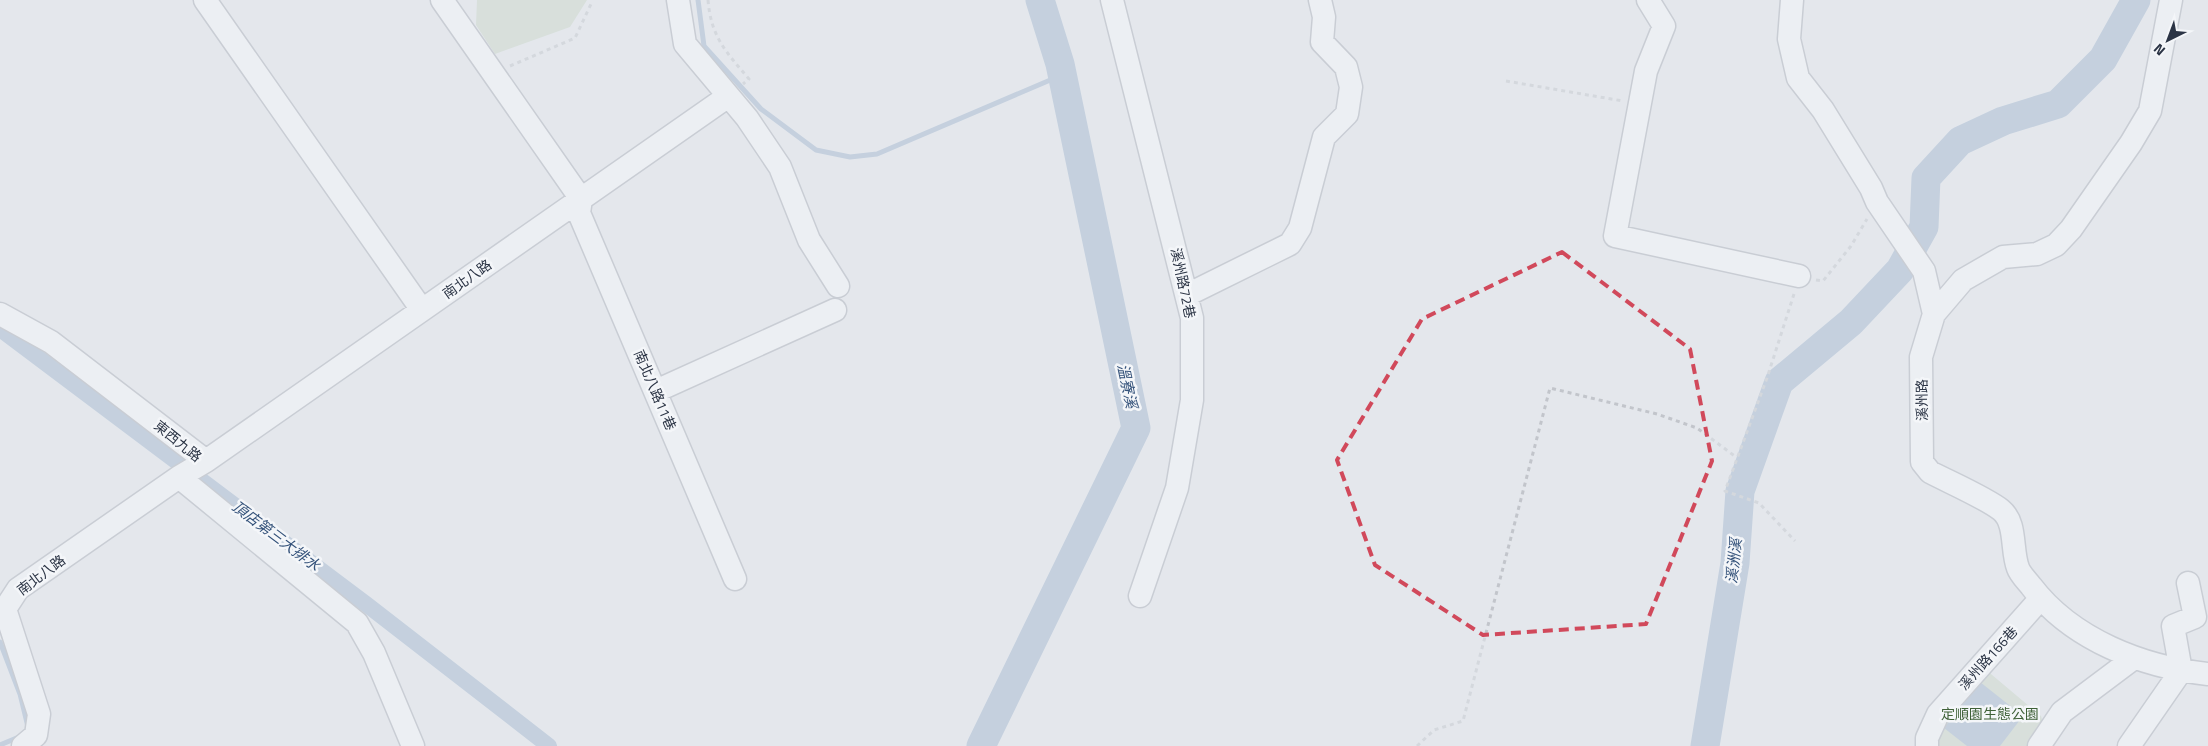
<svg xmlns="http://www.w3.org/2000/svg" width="2208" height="746" viewBox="0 0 2208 746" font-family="'Titillium Web','Noto Sans TC',sans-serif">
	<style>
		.green { fill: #c9d6c5 }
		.water { fill: #9fb4cc }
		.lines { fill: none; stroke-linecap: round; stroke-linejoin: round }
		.stream { stroke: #9fb4cc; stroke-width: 5 }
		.canal { stroke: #9fb4cc; stroke-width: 16 }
		.river { stroke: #9fb4cc; stroke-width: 29 }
		.minor-casing { stroke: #a9aeb7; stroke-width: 25 }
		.path { stroke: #c2c5cb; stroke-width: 3; stroke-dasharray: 4 4; stroke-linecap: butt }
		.minor { stroke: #f7f8fa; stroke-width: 22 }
		.marked { fill: none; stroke: #d1495b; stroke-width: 4; stroke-dasharray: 10 6; stroke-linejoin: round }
		.labels { text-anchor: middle; stroke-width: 5; stroke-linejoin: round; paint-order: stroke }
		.street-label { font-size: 14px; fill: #2b3445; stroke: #f4f6f9 }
		.park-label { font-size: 14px; fill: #3f6138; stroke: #f4f6f9 }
		.water-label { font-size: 15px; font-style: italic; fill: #34527a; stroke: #f4f6f9 }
	</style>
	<rect width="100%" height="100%" fill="#e4e7ec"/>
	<!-- green -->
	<path class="green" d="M 477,0 L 587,0 L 570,27 L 495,54 L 476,25 Z
		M 1985,669 L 2041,716 L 2043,723 L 2030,746 L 1933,746 L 1932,736 Z"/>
	<!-- water -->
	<path class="water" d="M 1980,682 L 2023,716 L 2000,746 L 1967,746 L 1944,728 Z"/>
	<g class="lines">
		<!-- stream -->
		<path class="stream" d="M 698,0 L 704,46 L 761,109 L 816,150 L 850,157 L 877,154 L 1062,75
			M 0,642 L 20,694 L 28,727
			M 0,745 L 19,737"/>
		<!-- canal -->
		<path class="canal" d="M 0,329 L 366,604 L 549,746"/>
		<!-- river -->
		<path class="river" d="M 981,746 L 1136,428 L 1060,64 L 1040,0
			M 1705,746 L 1735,563 L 1740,491 L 1779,382 L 1851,322 L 1900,270 L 1924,227 L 1926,178 L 1960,141 L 2003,121 L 2058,104 L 2103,59 L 2136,0"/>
		<defs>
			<path id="minor" d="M 205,0 L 422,310
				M 442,0 L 581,199 L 579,213 L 735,579
				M 678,0 L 685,44 L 747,118 L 780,167 L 809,240 L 838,286
				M 1112,0 L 1192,318 L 1192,400 L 1177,488 L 1140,596
				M 1648,0 L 1664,26 L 1646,71 L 1615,236 L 1799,276
				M 1792,0 L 1789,39 L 1798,78 L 1823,110 L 1871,188 L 1877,202 L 1924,271 L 1934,314 L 1921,357 L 1922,462 L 1930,472 C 1949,482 1986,498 2001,510 C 2017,523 2011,550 2018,568 C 2020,574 2027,581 2031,586 C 2072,640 2143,667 2208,674
				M 1187,295 L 1290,244 L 1300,228 L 1324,137 L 1347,114 L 1351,87 L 1346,67 L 1322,42 L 1324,17 L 1320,0
				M 0,314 L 51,342 L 206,461 L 179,477 L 357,623 L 374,653 L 413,746
				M 1934,314 L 1963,280 L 2003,257 L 2037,254 L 2056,245 L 2071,229 L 2131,143 L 2150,111 L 2171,0
				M 656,391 L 835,310
				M 206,461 L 727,97
				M 23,746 L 36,735 L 39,714 L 5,609 L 18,589 L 179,477
				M 1927,746 L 1927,738 L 1938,714 L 2041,598
				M 2039,746 L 2062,712 L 2134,658
				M 2129,746 L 2181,671 L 2173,626 L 2195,617 L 2188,583"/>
		</defs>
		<!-- minor casing -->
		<use href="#minor" class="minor-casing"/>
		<!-- path -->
		<path class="path" d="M 708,0 C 711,37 726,52 749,79 L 743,84
			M 510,66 L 575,38 L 591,4
			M 1506,81 L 1623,101
			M 1816,280 L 1823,281 L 1851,246 L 1867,219
			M 1794,294 L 1767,378 L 1725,491 L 1759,503 L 1795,541
			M 1417,746 L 1434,730 L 1463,721 L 1550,388 L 1657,414 L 1697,428 L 1736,457"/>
		<!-- minor -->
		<use href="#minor" class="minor"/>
	</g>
	<!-- marked area -->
	<path d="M0 0H2208V746H0ZM 1562,252 L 1690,349 L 1712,461 L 1646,624 L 1483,635 L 1375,565 L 1337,460 L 1422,319 Z" fill="#e4e7ec" fill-opacity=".55" fill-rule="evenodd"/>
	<path class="marked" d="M 1562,252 L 1690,349 L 1712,461 L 1646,624 L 1483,635 L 1375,565 L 1337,460 L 1422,319 Z"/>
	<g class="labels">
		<!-- street labels -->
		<g class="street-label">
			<text transform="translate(467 279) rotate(-35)" y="5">南北八路</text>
			<text transform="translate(1183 283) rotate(78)" y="5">溪州路72巷</text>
			<text transform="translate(655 390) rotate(67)" y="5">南北八路11巷</text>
			<text transform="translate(1922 400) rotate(-91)" y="5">溪州路</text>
			<text transform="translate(178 441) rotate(39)" y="5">東西九路</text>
			<text transform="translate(41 575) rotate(-37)" y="5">南北八路</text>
			<text transform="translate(1988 658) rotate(-48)" y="5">溪州路166巷</text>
		</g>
		<!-- park labels -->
		<g class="park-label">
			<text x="1990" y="719">定順園生態公園</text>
		</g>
		<!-- water labels -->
		<g class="water-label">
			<text transform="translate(1127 386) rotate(78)" y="5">溫寮溪</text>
			<text transform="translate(276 536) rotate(37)" y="5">頂店第三大排水</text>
			<text transform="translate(1734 561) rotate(-84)" y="5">溪洲溪</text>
		</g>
	</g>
	<!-- north arrow -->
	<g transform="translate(2168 40) rotate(222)" stroke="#f4f6f9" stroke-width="4" paint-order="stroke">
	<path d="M0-4L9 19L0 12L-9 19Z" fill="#2b3445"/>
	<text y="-8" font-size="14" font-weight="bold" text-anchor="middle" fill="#2b3445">N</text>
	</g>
</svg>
